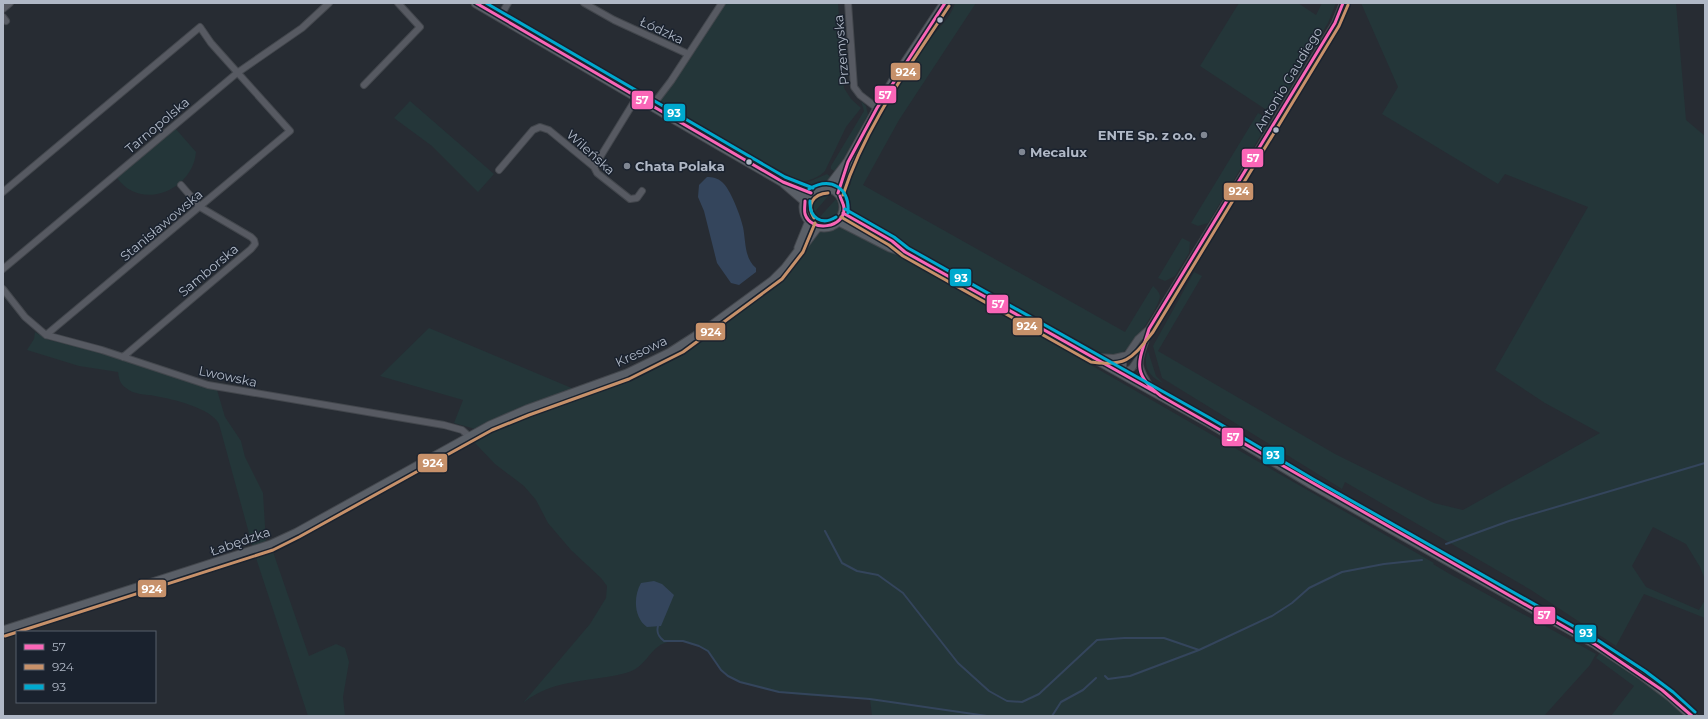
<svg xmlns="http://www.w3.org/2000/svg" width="1708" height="719" viewBox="0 0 1708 719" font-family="Montserrat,sans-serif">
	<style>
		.green { fill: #243639 }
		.water { fill: #34455c }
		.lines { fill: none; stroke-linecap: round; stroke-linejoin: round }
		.stream { stroke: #34455c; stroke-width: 2 }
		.street-casing { stroke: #43474d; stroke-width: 8 }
		.secondary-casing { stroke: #43474d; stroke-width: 11 }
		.street { stroke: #575a62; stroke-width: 6 }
		.secondary { stroke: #5a5f67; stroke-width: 9 }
		.bus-1-casing { stroke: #1a222e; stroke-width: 6 }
		.bus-2-casing { stroke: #1a222e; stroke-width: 6 }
		.bus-3-casing { stroke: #1a222e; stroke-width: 6 }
		.bus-1 { stroke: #fa66b7; stroke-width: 3 }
		.bus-2 { stroke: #c7916a; stroke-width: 3 }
		.bus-3 { stroke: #00a9ce; stroke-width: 3 }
		.bus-dot { fill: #b0b8c6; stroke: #1a222e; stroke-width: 1.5 }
		.poi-dot { fill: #808793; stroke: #1a222e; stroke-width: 1.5 }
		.labels { text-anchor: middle; stroke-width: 3; stroke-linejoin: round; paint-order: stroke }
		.street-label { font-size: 13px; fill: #b0b8c6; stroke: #1a222e }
		.poi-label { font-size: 13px; font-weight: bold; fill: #b0b8c6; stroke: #1a222e; text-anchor: start }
		.line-badge { stroke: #1a222e; stroke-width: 1.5 }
		.badge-label { font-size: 11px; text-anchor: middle; font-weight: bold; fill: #fff }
	</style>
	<rect width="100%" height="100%" fill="#272c33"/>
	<!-- green -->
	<path class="green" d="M 725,3 L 838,3 L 844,88 L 851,99 L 861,108 L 846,127 L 825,171 C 819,177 809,182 800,181 L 721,139 L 659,100 Z
		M 955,3 L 976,3 L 899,120 L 863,185 L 1125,332 L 1153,286 C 1156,289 1159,291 1160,296 C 1160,306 1132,347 1123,352 C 1117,356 1111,355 1105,355 L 853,216 L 848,210 L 844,186 L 849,186 L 851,184 L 846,178 C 866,135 890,93 917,54 C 928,37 949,23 955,3 Z
		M 1239,3 L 1298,3 L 1316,15 L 1322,3 L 1336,3 L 1328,23 L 1275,111 L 1270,112 L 1265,109 L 1200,66 Z
		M 1361,3 L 1676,3 L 1686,120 L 1705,136 L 1705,580 L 1700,567 L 1686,544 L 1653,527 L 1632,566 L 1646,587 L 1699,610 L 1705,600 L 1705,618 L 1644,594 L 1616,646 L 1531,590 L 1345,482 L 1342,489 L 1162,378 L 1153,346 L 1194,272 L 1202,276 L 1158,351 L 1335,454 L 1434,503 L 1463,510 L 1600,433 L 1545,403 L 1495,370 L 1588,207 L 1505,174 L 1498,184 L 1382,114 L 1398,87 Z
		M 410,101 L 494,174 L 478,192 L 432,146 L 394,118 Z
		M 861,101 L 866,106 L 868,115 L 836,172 L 831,169 L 831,166 L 864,111 Z
		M 1258,113 L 1265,117 L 1268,123 L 1208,223 L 1198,226 L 1191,223 Z
		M 175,128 L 196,152 C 193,190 141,212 117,178 Z
		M 827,174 L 832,178 C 824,185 814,189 803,186 L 806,183 Z
		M 824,193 L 830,194 L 812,215 C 806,204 813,195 824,193 Z
		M 836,199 C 844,212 831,228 817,220 Z
		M 834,227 L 849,228 L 992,308 L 1434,563 L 1433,564 L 1448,573 L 1596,654 L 1590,665 L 1544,716 L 872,716 L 870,699 C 824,696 771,698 730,677 C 723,674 720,668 716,662 C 708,650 698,644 684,642 C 650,636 652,664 629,672 C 592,683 555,677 523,703 L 590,624 L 606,598 L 607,586 L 601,578 L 571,550 L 548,523 L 536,500 L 524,486 L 495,464 L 473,441 L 502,427 L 600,391 L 661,366 L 715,331 L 770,288 L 819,232 Z
		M 1182,238 L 1190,242 L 1189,253 L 1175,276 L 1165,281 L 1158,278 Z
		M 429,328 L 574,389 L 475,429 L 454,423 L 463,400 L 380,376 Z
		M 35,332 L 49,340 L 97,351 L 217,390 L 225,417 L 241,441 L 245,457 L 263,493 L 266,543 L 253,548 L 219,424 C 211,408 173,399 155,396 C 146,394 134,395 126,388 C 120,384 119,379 118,372 L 79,366 L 27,350 L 34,339 Z
		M 1148,351 L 1156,376 L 1163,383 C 1149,377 1142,366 1148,351 Z
		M 272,549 L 309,656 L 336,644 L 345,648 L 349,662 L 343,697 L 345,716 L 308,716 L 255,555 Z
		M 1600,653 L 1692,716 L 1611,716 L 1634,686 L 1596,658 Z"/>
	<!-- water -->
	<path class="water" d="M 707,177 C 712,177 718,178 722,182 C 730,188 741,217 743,227 C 746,241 744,258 756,268 L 756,272 L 739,285 L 731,283 L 717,263 L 704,211 L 698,197 L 699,185 Z
		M 654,581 L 662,584 L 674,595 L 661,626 L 647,627 C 634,618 633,597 641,583 Z"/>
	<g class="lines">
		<!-- stream -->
		<path class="stream" d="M 825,531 L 842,563 L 857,571 L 878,575 L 903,593 L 958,663 L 989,691 L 1007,701 L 1022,702 L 1039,694 L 1097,640 L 1124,638 L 1164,638 L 1199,650
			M 1446,544 L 1509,521 L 1705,463
			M 658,626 C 656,633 659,637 664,641 L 683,641 L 699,646 L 708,651 L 721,670 L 728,676 L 740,682 L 779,692 L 870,699 L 987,716
			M 1105,676 L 1108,679 L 1130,676 L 1199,650 L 1272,616 L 1292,603 L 1309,588 L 1342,572 L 1384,564 L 1422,560
			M 1052,716 L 1061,702 L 1083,690 L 1096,678"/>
		<defs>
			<path id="street" d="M 584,3 L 614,20 L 688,54
				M 848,3 L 854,87 L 860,95 L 877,108
				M 3,9 L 10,3
				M 3,17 L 6,21
				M 500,17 L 508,3
				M 364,85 L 420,27 L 398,3
				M 652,106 L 671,81 L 722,3
				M 594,167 L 637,97
				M 499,170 L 533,130 L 540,127 L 549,130 L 594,167 L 597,173 L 630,199 L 637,198 L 642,191
				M 3,192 L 200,27 L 211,43 L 290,131 L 46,335
				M 3,269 L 237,73 L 302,28 L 329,3
				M 3,289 L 25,317 L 46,335 L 102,350 L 208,385 L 444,425 L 462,430 L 470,437
				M 1149,330 C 1140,360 1132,361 1152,389
				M 123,357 L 251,249 L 255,244 L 254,240 L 251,237 L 200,207 L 181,185
				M 1096,357 L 1114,358 L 1127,355
				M 1139,358 L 1132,368 L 1123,374 L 1123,361 L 1138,339 L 1149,329 L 1335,23 L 1343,3"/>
			<path id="secondary" d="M 476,3 L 719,145 L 783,182 L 811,193
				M 784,183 L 805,201
				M804 207a20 20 0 1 1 40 0a20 20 0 1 1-40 0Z
				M 828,188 L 848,162 L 894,80 L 945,3
				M 838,193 L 847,163
				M 843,213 L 892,241 L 901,249
				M 839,221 L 890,247 L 905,252 L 1208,422 L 1310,483 L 1594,643 L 1642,675 L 1670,696 L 1692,716
				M 799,248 L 810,221
				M 3,631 L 271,545 L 297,533 L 490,426 L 527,410 L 627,374 L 670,353 L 709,328 L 773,281 L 785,269 L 818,226"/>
		</defs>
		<!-- street casing -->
		<use href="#street" class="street-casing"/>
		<!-- secondary casing -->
		<use href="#secondary" class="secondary-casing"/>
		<!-- street -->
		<use href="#street" class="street"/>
		<!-- secondary -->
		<use href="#secondary" class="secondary"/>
		<defs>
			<path id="bus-1" d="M 476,3 L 783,182 L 811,193
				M 1343,3 L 1335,23 L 1149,329 C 1140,360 1129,372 1161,396 L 1596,645 L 1662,690 L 1692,716
				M 838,193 L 848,162 L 877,108 L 945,3
				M 805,201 C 805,205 804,210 805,214 C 811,233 845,228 844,208 C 844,204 841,200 840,196
				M 843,213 L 892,241 L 905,252 L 1155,392"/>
			<path id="bus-2" d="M 843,195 C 865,126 910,66 949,6
				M 841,217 L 889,245 L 903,256 L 1091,362 C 1128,367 1132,358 1153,332 L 1339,26 L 1348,5
				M 814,218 C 806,205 813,194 828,193
				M 5,636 L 273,550 L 299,537 L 492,430 L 529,415 L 629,379 L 683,352 L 782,279 L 803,252 L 815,223"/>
			<path id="bus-3" d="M 486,3 L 785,177 L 813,188
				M 809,189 C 831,176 850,188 848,213
				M 810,201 C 809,218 822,226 836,217
				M 845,209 L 894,237 L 908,248 L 1210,418 L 1313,479 L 1596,639 L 1645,671 L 1673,692 L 1695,712"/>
		</defs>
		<!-- bus-1 casing -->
		<use href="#bus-1" class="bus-1-casing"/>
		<!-- bus-2 casing -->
		<use href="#bus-2" class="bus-2-casing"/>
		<!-- bus-3 casing -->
		<use href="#bus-3" class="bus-3-casing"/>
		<!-- bus-1 -->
		<use href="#bus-1" class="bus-1"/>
		<!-- bus-2 -->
		<use href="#bus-2" class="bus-2"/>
		<!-- bus-3 -->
		<use href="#bus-3" class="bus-3"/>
	</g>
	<!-- markers -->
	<g class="bus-dot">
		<circle cx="940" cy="20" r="3.5"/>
		<circle cx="1276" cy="130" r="3.5"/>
		<circle cx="749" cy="162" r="3.5"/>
	</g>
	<g class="poi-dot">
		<circle cx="1204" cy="135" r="4"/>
		<circle cx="1022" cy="152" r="4"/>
		<circle cx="627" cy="166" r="4"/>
	</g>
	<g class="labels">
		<!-- street labels -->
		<g class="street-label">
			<text transform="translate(662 30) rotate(25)" y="5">Łódzka</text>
			<text transform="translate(841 50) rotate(-95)" y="5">Przemyska</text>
			<text transform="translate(1288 79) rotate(-59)" y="5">Antonio Gaudiego</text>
			<text transform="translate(157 125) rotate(-40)" y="5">Tarnopolska</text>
			<text transform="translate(591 152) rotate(42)" y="5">Wileńska</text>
			<text transform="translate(161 225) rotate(-40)" y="5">Stanisławowska</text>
			<text transform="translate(208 270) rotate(-40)" y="5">Samborska</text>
			<text transform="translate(641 351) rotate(-25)" y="5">Kresowa</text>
			<text transform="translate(228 376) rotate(12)" y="5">Lwowska</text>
			<text transform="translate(240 541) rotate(-19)" y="5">Łabędzka</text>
		</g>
		<!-- poi labels -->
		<g class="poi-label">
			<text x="1196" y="140" text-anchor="end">ENTE Sp. z o.o.</text>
			<text x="1030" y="157">Mecalux</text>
			<text x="635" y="171">Chata Polaka</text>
		</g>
	</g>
	<g class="line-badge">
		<rect x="890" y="62" width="31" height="19" rx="4" fill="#c7916a"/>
		<rect x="874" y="85" width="23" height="19" rx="4" fill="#fa66b7"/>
		<rect x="631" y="90" width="23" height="20" rx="4" fill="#fa66b7"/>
		<rect x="663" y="103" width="23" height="19" rx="4" fill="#00a9ce"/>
		<rect x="1241" y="148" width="23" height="20" rx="4" fill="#fa66b7"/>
		<rect x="1223" y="182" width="31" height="19" rx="4" fill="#c7916a"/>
		<rect x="949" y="268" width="23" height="19" rx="4" fill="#00a9ce"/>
		<rect x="986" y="294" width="23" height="20" rx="4" fill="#fa66b7"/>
		<rect x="1012" y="317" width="31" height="19" rx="4" fill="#c7916a"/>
		<rect x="695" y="322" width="31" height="19" rx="4" fill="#c7916a"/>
		<rect x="1221" y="427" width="23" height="20" rx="4" fill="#fa66b7"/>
		<rect x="1262" y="446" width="23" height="19" rx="4" fill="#00a9ce"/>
		<rect x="417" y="453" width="31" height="20" rx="4" fill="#c7916a"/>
		<rect x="137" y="579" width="30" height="19" rx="4" fill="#c7916a"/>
		<rect x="1533" y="606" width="23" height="19" rx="4" fill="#fa66b7"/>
		<rect x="1574" y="624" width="23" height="19" rx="4" fill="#00a9ce"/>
	</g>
	<g class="badge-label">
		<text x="906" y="76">924</text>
		<text x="885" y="99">57</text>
		<text x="642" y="104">57</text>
		<text x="674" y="117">93</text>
		<text x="1253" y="162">57</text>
		<text x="1239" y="195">924</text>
		<text x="961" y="282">93</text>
		<text x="998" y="308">57</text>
		<text x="1027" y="330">924</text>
		<text x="711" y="336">924</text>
		<text x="1233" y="441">57</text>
		<text x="1273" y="459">93</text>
		<text x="433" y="467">924</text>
		<text x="152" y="593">924</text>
		<text x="1544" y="619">57</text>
		<text x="1586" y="637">93</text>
	</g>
	<!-- border -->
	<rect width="1708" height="719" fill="none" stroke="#b0b8c6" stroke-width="8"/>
	<!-- legend -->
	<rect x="16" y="631" width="140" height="72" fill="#1a222e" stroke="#565e6b"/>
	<rect x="24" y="644" width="20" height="6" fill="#fa66b7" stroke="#565e6b"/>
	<text x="52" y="651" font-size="12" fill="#b0b8c6">57</text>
	<rect x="24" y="664" width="20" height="6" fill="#c7916a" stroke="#565e6b"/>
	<text x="52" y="671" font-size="12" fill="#b0b8c6">924</text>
	<rect x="24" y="684" width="20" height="6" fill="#00a9ce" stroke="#565e6b"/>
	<text x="52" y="691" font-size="12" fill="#b0b8c6">93</text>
</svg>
